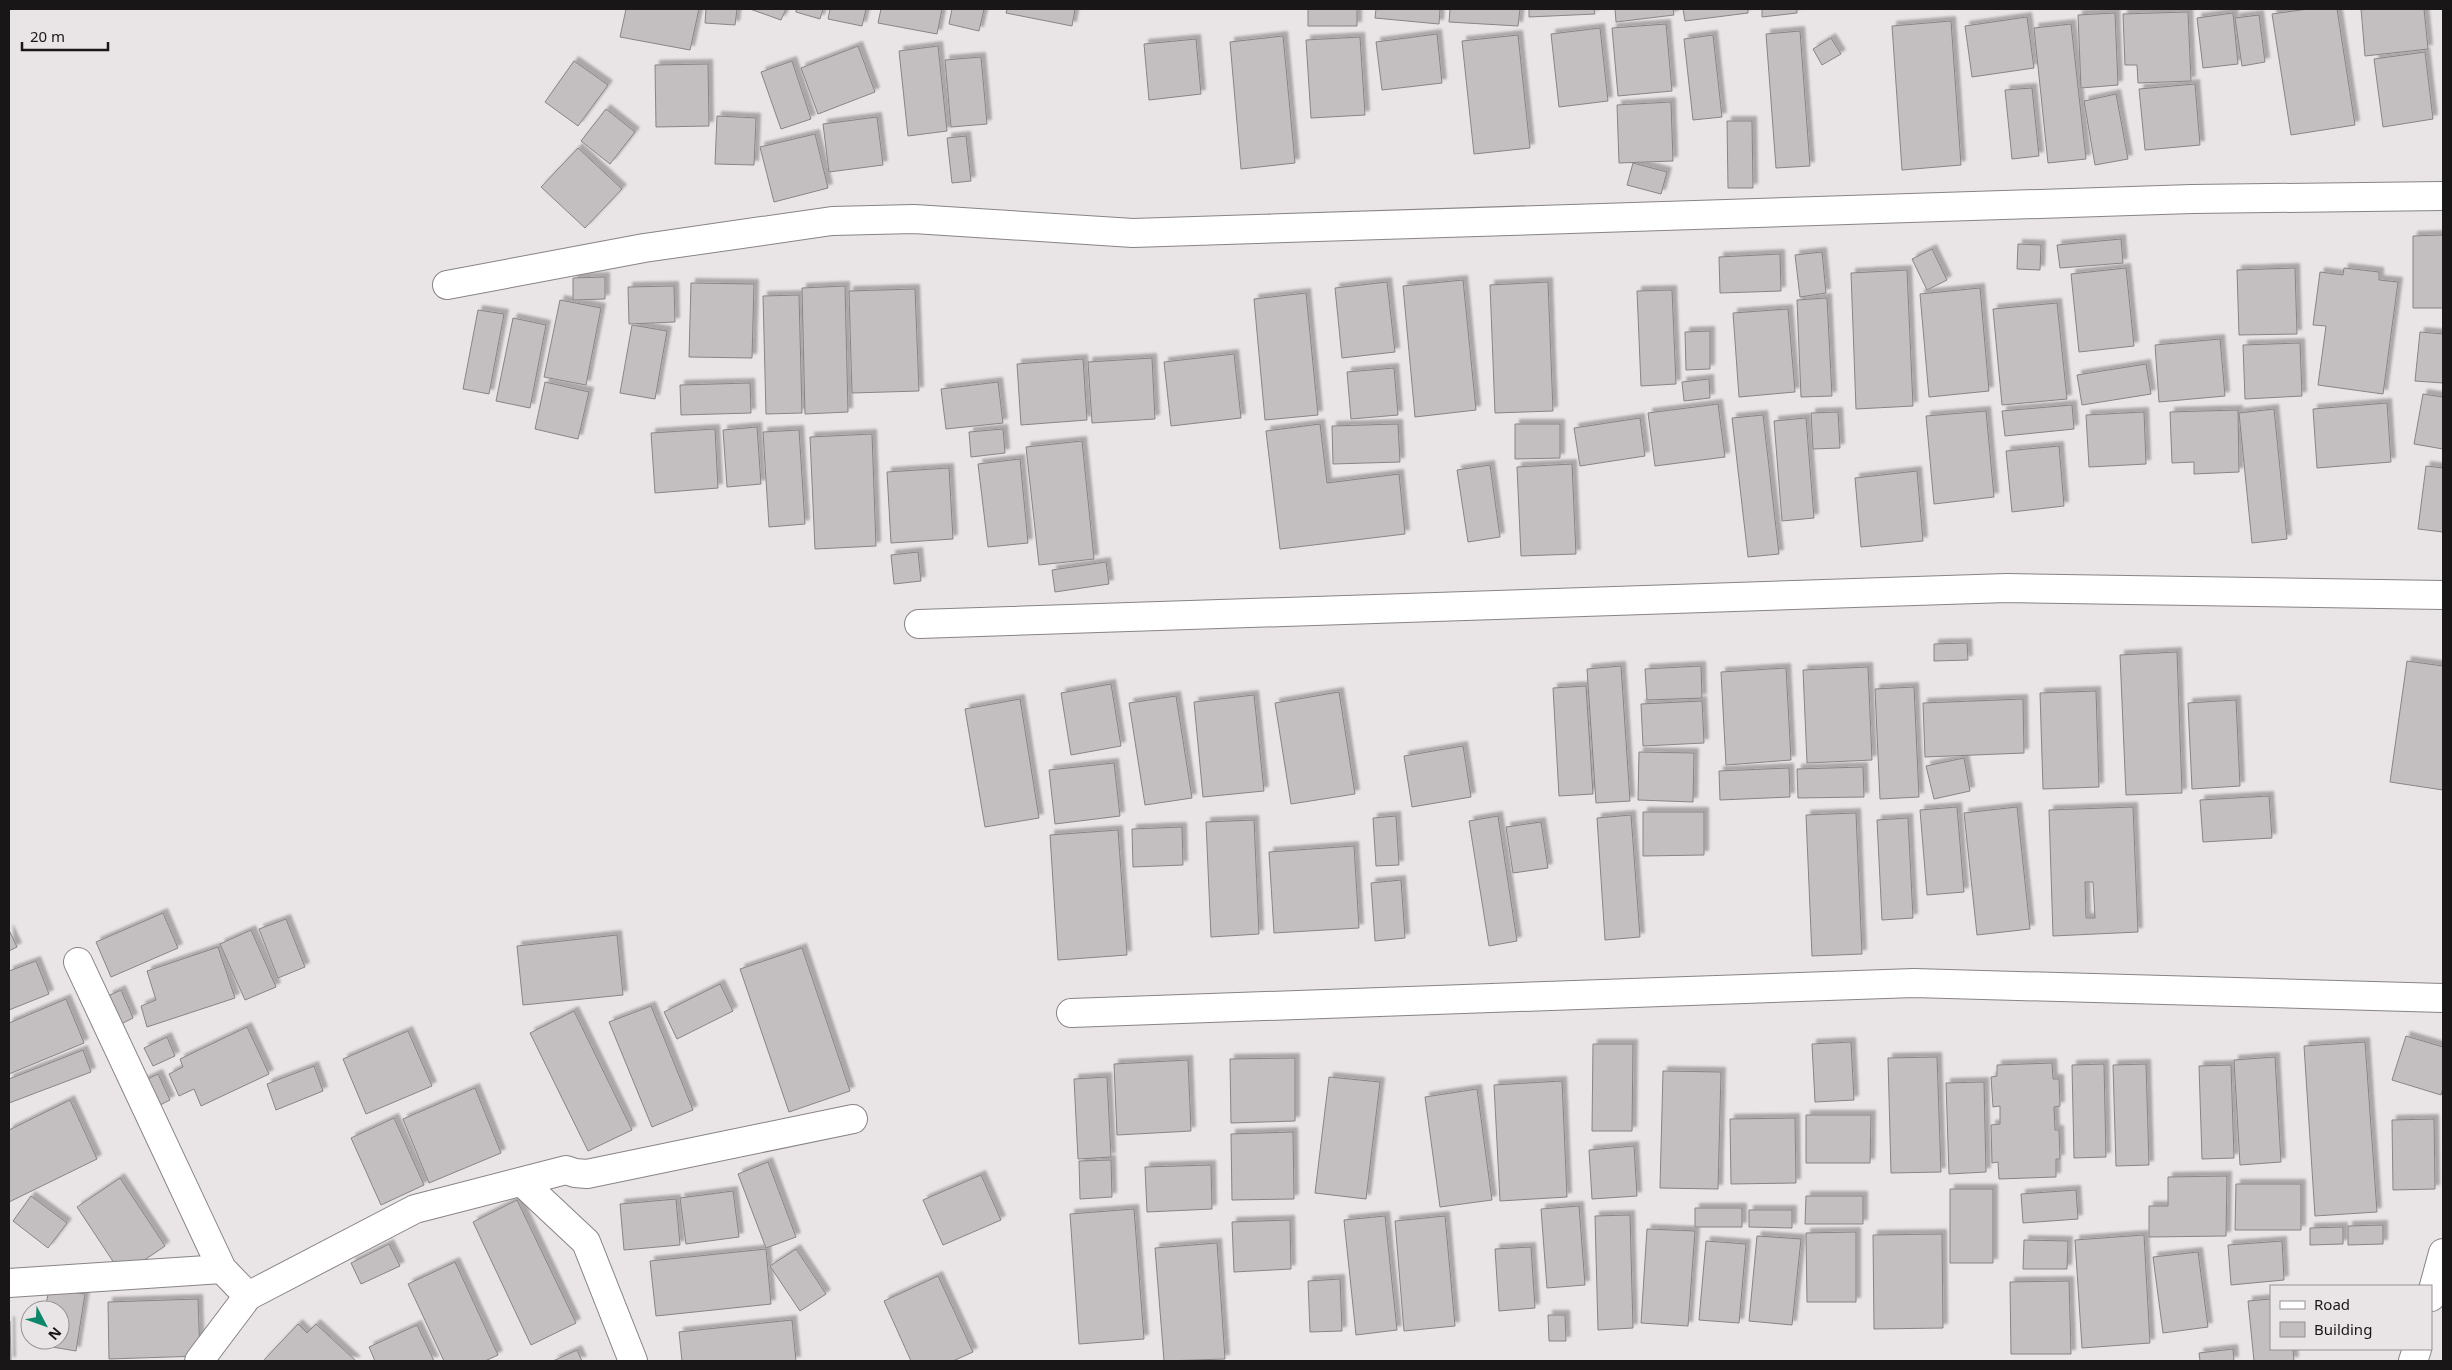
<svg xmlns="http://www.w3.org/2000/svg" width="2452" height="1370" viewBox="0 0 2452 1370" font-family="'Noto Sans',sans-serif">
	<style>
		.building { fill: #c3bec0; stroke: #898486; fill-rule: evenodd; filter: url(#shadow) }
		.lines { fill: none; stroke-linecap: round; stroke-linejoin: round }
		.minor-casing { stroke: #888385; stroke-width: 30 }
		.minor { stroke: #fff; stroke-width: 28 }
	</style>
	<defs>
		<filter id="shadow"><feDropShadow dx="4.5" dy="-4.5" stdDeviation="1" flood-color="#0004"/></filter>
	</defs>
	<rect width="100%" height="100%" fill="#e9e4e6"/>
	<!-- building -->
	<path class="building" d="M 626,9 L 699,9 L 690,50 L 620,37 Z
		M 706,9 L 737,9 L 735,25 L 705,23 Z
		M 750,9 L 786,9 L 781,20 Z
		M 796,9 L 823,9 L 820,19 L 796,12 Z
		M 830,9 L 866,9 L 862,26 L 828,19 Z
		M 881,9 L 942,9 L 937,34 L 878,23 Z
		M 952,9 L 984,9 L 979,31 L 949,24 Z
		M 1007,9 L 1075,9 L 1072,26 L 1006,13 Z
		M 1308,9 L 1357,9 L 1357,26 L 1308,26 Z
		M 1376,9 L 1440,9 L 1439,24 L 1375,18 Z
		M 1450,9 L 1520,9 L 1518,26 L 1449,22 Z
		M 1529,9 L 1594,9 L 1595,14 L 1529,17 Z
		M 1615,9 L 1673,9 L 1674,15 L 1616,22 Z
		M 1683,9 L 1748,9 L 1748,13 L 1685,21 Z
		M 1762,9 L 1797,9 L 1797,13 L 1762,17 Z
		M 2308,9 L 2337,9 L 2355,125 L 2291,135 L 2272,14 Z
		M 2361,9 L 2424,9 L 2428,49 L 2365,56 Z
		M 2188,12 L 2191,81 L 2138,83 L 2137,65 L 2125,65 L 2123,14 Z
		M 2115,13 L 2118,85 L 2081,88 L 2078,15 Z
		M 2233,13 L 2238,64 L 2203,68 L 2197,18 Z
		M 2259,15 L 2265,62 L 2242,66 L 2235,18 Z
		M 2027,17 L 2034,68 L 1972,77 L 1965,26 Z
		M 1951,21 L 1961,165 L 1902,170 L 1892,26 Z
		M 1666,24 L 1672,91 L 1618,96 L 1612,28 Z
		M 2071,24 L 2086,159 L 2048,163 L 2034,28 Z
		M 1600,28 L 1608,101 L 1559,107 L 1551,34 Z
		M 1800,31 L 1810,166 L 1776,168 L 1766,34 Z
		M 1437,34 L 1442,83 L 1382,90 L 1376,42 Z
		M 1518,35 L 1530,148 L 1474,154 L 1462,41 Z
		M 1713,35 L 1722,117 L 1693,120 L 1684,39 Z
		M 1283,36 L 1295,163 L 1241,169 L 1230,42 Z
		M 1360,37 L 1365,115 L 1311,118 L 1306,40 Z
		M 1831,38 L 1841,54 L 1822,65 L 1813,49 Z
		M 1196,39 L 1201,94 L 1149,100 L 1144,44 Z
		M 858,46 L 875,92 L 818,114 L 801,68 Z
		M 938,46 L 947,131 L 908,136 L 899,51 Z
		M 2425,52 L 2433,119 L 2383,127 L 2374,59 Z
		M 981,57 L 987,124 L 951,127 L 945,60 Z
		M 574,61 L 608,85 L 578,126 L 545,102 Z
		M 792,61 L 811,119 L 781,129 L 761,72 Z
		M 708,64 L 709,126 L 656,127 L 655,65 Z
		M 2195,84 L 2200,145 L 2145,150 L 2139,89 Z
		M 2032,88 L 2039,156 L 2012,159 L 2005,90 Z
		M 2116,94 L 2128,159 L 2095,165 L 2084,101 Z
		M 1671,102 L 1673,161 L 1619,163 L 1617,105 Z
		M 606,109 L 635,132 L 610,164 L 581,141 Z
		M 717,116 L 756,118 L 754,165 L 715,164 Z
		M 877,117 L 883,165 L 829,172 L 823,124 Z
		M 1727,121 L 1752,121 L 1753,188 L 1728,188 Z
		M 815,134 L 828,188 L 774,202 L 760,147 Z
		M 966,136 L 971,181 L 952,183 L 947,138 Z
		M 578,148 L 622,189 L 585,228 L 541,187 Z
		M 1633,163 L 1667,172 L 1661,194 L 1627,185 Z
		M 2443,235 L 2443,308 L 2413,308 L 2413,236 Z
		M 2121,239 L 2123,263 L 2060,268 L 2057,245 Z
		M 2018,244 L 2041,245 L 2040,270 L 2017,269 Z
		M 1932,249 L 1947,280 L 1927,290 L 1912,259 Z
		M 1822,252 L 1826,293 L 1800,297 L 1795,255 Z
		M 1780,254 L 1781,291 L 1720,293 L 1719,257 Z
		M 2126,268 L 2134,346 L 2079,352 L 2071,274 Z
		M 2295,268 L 2297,334 L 2239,335 L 2237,270 Z
		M 2344,268 L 2379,272 L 2379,280 L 2398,282 L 2383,394 L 2318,385 L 2326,326 L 2313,325 L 2320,272 L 2343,275 Z
		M 1907,270 L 1913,406 L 1856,409 L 1851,273 Z
		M 605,277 L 605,299 L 573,300 L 573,278 Z
		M 1463,280 L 1476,410 L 1415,417 L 1403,286 Z
		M 1387,282 L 1395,352 L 1342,358 L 1335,288 Z
		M 1548,282 L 1553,411 L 1495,413 L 1490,285 Z
		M 691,283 L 754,284 L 752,358 L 689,357 Z
		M 674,286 L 675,322 L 629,324 L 628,287 Z
		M 845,286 L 848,412 L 805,414 L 802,288 Z
		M 1980,288 L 1989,391 L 1929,397 L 1920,294 Z
		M 915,289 L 919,391 L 852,393 L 849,291 Z
		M 1672,290 L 1676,384 L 1641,386 L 1637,291 Z
		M 1306,293 L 1318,415 L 1265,420 L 1254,299 Z
		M 799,295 L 802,413 L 766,414 L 763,296 Z
		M 1827,298 L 1832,396 L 1801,397 L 1797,300 Z
		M 560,300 L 601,308 L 586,385 L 544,377 Z
		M 2057,303 L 2067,399 L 2002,405 L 1993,309 Z
		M 1788,309 L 1795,392 L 1739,397 L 1733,313 Z
		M 478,310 L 504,314 L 489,394 L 463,389 Z
		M 513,318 L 546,325 L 530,408 L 496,401 Z
		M 632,325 L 667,331 L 655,399 L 620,393 Z
		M 1710,331 L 1710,369 L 1686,370 L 1685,332 Z
		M 2420,332 L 2443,334 L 2443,383 L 2415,381 Z
		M 2220,339 L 2225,396 L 2159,402 L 2155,345 Z
		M 2300,343 L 2302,396 L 2245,399 L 2243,345 Z
		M 1234,354 L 1241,418 L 1171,426 L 1164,362 Z
		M 1152,358 L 1155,419 L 1092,423 L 1088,362 Z
		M 1083,359 L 1087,420 L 1021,425 L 1017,364 Z
		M 2146,364 L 2151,394 L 2082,405 L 2077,375 Z
		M 1394,368 L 1398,415 L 1351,419 L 1347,372 Z
		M 1709,379 L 1710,398 L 1684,401 L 1682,382 Z
		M 545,382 L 589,392 L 578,439 L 535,429 Z
		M 998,382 L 1003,423 L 946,429 L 941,389 Z
		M 750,383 L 751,413 L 681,415 L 680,385 Z
		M 2423,394 L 2443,397 L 2443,449 L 2414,444 Z
		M 2387,403 L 2391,462 L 2317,468 L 2313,409 Z
		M 1718,404 L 1725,457 L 1655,466 L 1648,413 Z
		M 2072,405 L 2074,429 L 2005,436 L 2002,411 Z
		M 2274,409 L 2287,539 L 2252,543 L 2239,413 Z
		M 2238,410 L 2239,472 L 2194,474 L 2194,462 L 2172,463 L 2170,412 Z
		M 1986,411 L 1994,497 L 1934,504 L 1926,416 Z
		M 1838,412 L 1840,448 L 1813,449 L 1811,413 Z
		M 2144,412 L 2146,464 L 2089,467 L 2086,415 Z
		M 1763,415 L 1779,554 L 1748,557 L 1732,418 Z
		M 1640,418 L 1645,456 L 1580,466 L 1574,428 Z
		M 1806,418 L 1814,518 L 1782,521 L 1774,421 Z
		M 1320,424 L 1327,483 L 1399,474 L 1405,534 L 1280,549 L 1266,431 Z
		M 1398,424 L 1400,462 L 1333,464 L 1332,426 Z
		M 1515,424 L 1560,424 L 1560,458 L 1515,459 Z
		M 757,427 L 761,484 L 727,487 L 723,430 Z
		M 715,429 L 718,488 L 655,493 L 651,433 Z
		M 1003,429 L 1005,453 L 971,457 L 969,432 Z
		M 799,430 L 805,524 L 769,527 L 763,432 Z
		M 872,434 L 876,546 L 815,549 L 810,437 Z
		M 1082,441 L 1094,559 L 1039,565 L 1026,447 Z
		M 2059,446 L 2064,506 L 2012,512 L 2006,451 Z
		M 1020,459 L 1028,543 L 988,547 L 978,464 Z
		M 1572,464 L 1576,554 L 1521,556 L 1517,467 Z
		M 1490,465 L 1500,537 L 1468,542 L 1457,470 Z
		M 2426,466 L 2443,468 L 2443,532 L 2418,529 Z
		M 949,468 L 953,539 L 891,543 L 887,472 Z
		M 1917,471 L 1923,541 L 1861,547 L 1855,478 Z
		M 918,552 L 921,581 L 894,584 L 891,555 Z
		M 1106,562 L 1109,584 L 1055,592 L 1052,570 Z
		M 1967,643 L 1968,660 L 1934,661 L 1934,644 Z
		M 2177,652 L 2182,793 L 2126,795 L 2120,655 Z
		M 2407,661 L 2443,666 L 2443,790 L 2390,782 Z
		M 1621,666 L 1630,801 L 1596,803 L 1587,669 Z
		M 1701,666 L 1702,698 L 1647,700 L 1645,669 Z
		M 1868,667 L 1872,760 L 1807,763 L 1803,670 Z
		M 1786,668 L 1791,760 L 1726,765 L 1721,672 Z
		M 1111,684 L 1121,746 L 1071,755 L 1061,693 Z
		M 1586,686 L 1593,794 L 1559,796 L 1553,688 Z
		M 1914,687 L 1919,797 L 1880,799 L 1875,689 Z
		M 2096,691 L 2099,787 L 2043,789 L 2040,693 Z
		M 1339,692 L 1355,794 L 1291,804 L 1275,703 Z
		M 1254,695 L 1264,791 L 1203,797 L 1194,702 Z
		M 1176,696 L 1192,798 L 1145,805 L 1129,703 Z
		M 1020,699 L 1039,818 L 985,827 L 965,709 Z
		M 2023,699 L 2024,753 L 1925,757 L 1923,703 Z
		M 2236,700 L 2240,786 L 2192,789 L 2188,703 Z
		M 1702,701 L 1704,743 L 1643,746 L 1641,704 Z
		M 1463,746 L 1471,797 L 1412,807 L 1404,756 Z
		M 1639,752 L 1694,753 L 1693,802 L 1638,800 Z
		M 1964,758 L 1970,791 L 1934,799 L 1926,766 Z
		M 1114,763 L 1120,816 L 1055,824 L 1049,770 Z
		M 1863,767 L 1864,797 L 1798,798 L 1797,769 Z
		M 1789,768 L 1790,797 L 1720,800 L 1719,771 Z
		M 2269,796 L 2272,838 L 2203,842 L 2200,800 Z
		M 1957,807 L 1964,892 L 1927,895 L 1920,810 Z
		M 2017,807 L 2030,929 L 1977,935 L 1964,813 Z
		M 2133,807 L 2138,932 L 2053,936 L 2049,810 ZM 2085,882 L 2093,882 L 2095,918 L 2086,918 Z
		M 1643,812 L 1704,812 L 1704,855 L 1643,856 Z
		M 1856,813 L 1862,954 L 1812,956 L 1806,815 Z
		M 1631,815 L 1640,937 L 1605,940 L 1597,818 Z
		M 1396,816 L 1399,865 L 1376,866 L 1373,818 Z
		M 1498,816 L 1517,941 L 1489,946 L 1469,821 Z
		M 1908,818 L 1913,918 L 1882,920 L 1877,820 Z
		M 1254,820 L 1259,934 L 1211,937 L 1206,822 Z
		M 1541,822 L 1548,868 L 1513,873 L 1506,827 Z
		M 1182,827 L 1183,865 L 1133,867 L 1132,829 Z
		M 1118,830 L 1127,955 L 1058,960 L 1050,835 Z
		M 1354,846 L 1359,928 L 1274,933 L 1269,852 Z
		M 1401,880 L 1405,938 L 1375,941 L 1371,883 Z
		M 163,913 L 178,948 L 111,977 L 96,942 Z
		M 286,919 L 305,967 L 278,978 L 259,929 Z
		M 9,930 L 17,947 L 9,951 Z
		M 251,930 L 276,987 L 245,1000 L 220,944 Z
		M 617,935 L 623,995 L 523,1005 L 517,946 Z
		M 218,947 L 235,998 L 147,1027 L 141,1006 L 156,1000 L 147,971 Z
		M 802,948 L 850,1091 L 789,1112 L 740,969 Z
		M 36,961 L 49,994 L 9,1010 L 9,971 Z
		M 720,984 L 733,1011 L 677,1039 L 664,1012 Z
		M 121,990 L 133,1018 L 121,1024 L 108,996 Z
		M 66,999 L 84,1043 L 9,1074 L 9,1023 Z
		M 651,1006 L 693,1110 L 652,1127 L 609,1022 Z
		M 574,1011 L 632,1130 L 588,1151 L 530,1033 Z
		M 247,1027 L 269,1074 L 201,1106 L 194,1089 L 179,1096 L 169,1074 L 183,1067 L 180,1059 Z
		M 408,1031 L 432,1086 L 366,1114 L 343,1059 Z
		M 2406,1036 L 2443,1047 L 2443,1088 L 2441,1095 L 2392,1080 Z
		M 167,1037 L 175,1056 L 153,1066 L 144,1048 Z
		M 1851,1042 L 1854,1100 L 1815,1102 L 1812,1044 Z
		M 2365,1042 L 2377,1212 L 2315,1216 L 2304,1046 Z
		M 1593,1044 L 1633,1044 L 1632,1131 L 1592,1131 Z
		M 83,1050 L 91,1072 L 9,1103 L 9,1079 Z
		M 1937,1057 L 1941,1172 L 1891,1173 L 1888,1058 Z
		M 2275,1057 L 2281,1162 L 2240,1165 L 2234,1060 Z
		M 1295,1058 L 1295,1121 L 1231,1123 L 1230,1059 Z
		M 1188,1060 L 1191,1131 L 1117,1135 L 1114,1064 Z
		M 2052,1063 L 2053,1079 L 2059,1079 L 2060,1106 L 2054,1107 L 2055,1130 L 2059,1130 L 2060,1159 L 2056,1159 L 2056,1177 L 1999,1179 L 1998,1162 L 1992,1163 L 1991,1125 L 2000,1124 L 2000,1106 L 1993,1107 L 1991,1077 L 1997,1076 L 1997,1065 Z
		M 2104,1064 L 2106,1157 L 2074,1158 L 2072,1065 Z
		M 2146,1064 L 2149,1165 L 2116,1166 L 2113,1065 Z
		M 2231,1065 L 2234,1158 L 2202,1159 L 2199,1066 Z
		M 314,1066 L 323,1091 L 276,1110 L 267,1084 Z
		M 1663,1071 L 1721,1072 L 1718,1189 L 1660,1188 Z
		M 158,1074 L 170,1100 L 156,1107 L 143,1081 Z
		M 1107,1077 L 1111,1157 L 1078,1159 L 1074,1079 Z
		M 1329,1077 L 1380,1082 L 1366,1199 L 1315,1193 Z
		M 1562,1081 L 1567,1197 L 1500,1201 L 1494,1085 Z
		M 1984,1082 L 1986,1172 L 1949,1174 L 1946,1083 Z
		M 475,1088 L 501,1153 L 429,1183 L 403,1119 Z
		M 1477,1089 L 1492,1200 L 1440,1207 L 1425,1097 Z
		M 70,1100 L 97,1159 L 9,1202 L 9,1130 Z
		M 1806,1115 L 1871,1115 L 1870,1163 L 1806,1163 Z
		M 394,1118 L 424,1185 L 381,1205 L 351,1138 Z
		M 1795,1118 L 1796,1183 L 1731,1184 L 1730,1119 Z
		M 2434,1119 L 2435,1189 L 2393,1190 L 2392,1120 Z
		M 1293,1132 L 1294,1199 L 1232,1200 L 1231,1134 Z
		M 1634,1146 L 1637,1196 L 1592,1199 L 1589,1150 Z
		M 1111,1160 L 1112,1197 L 1080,1199 L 1079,1161 Z
		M 768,1162 L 796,1237 L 766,1248 L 738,1174 Z
		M 1211,1165 L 1212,1209 L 1147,1212 L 1145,1167 Z
		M 981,1175 L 1001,1220 L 943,1245 L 923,1200 Z
		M 2227,1176 L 2226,1236 L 2149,1237 L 2149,1206 L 2168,1206 L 2168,1177 Z
		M 120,1178 L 165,1246 L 122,1275 L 77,1207 Z
		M 2236,1184 L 2301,1184 L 2301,1230 L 2235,1230 Z
		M 1950,1189 L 1993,1189 L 1993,1263 L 1950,1263 Z
		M 2076,1190 L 2078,1219 L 2023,1223 L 2021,1194 Z
		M 733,1191 L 739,1237 L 686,1244 L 680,1198 Z
		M 31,1196 L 67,1223 L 48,1248 L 13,1221 Z
		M 1806,1196 L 1863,1196 L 1863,1224 L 1805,1224 Z
		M 676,1199 L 680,1245 L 624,1250 L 620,1204 Z
		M 517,1200 L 576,1323 L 531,1345 L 473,1222 Z
		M 1579,1206 L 1585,1285 L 1547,1288 L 1541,1209 Z
		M 1695,1208 L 1742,1208 L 1742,1227 L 1695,1227 Z
		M 1134,1209 L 1144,1339 L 1079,1344 L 1070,1214 Z
		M 1749,1210 L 1792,1210 L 1792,1228 L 1749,1227 Z
		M 1630,1215 L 1633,1328 L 1598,1330 L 1595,1216 Z
		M 1385,1216 L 1397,1330 L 1356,1335 L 1344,1220 Z
		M 1445,1216 L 1455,1326 L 1404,1331 L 1395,1221 Z
		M 1290,1220 L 1291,1269 L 1234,1272 L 1232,1222 Z
		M 2383,1225 L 2383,1244 L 2348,1245 L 2348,1226 Z
		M 2343,1227 L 2343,1244 L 2310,1245 L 2310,1228 Z
		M 1647,1229 L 1695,1231 L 1688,1326 L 1641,1323 Z
		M 1856,1232 L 1856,1302 L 1807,1302 L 1806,1233 Z
		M 1942,1234 L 1943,1328 L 1874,1329 L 1873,1235 Z
		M 2144,1235 L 2150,1343 L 2082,1348 L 2075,1240 Z
		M 1757,1236 L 1801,1239 L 1792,1325 L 1749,1321 Z
		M 2024,1240 L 2068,1241 L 2067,1269 L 2023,1269 Z
		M 1706,1241 L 1746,1244 L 1739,1323 L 1699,1320 Z
		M 2282,1241 L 2284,1280 L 2231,1285 L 2228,1245 Z
		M 1217,1243 L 1225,1359 L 1164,1361 L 1155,1248 Z
		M 389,1244 L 400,1266 L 361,1284 L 351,1263 Z
		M 1531,1247 L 1535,1308 L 1499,1311 L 1495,1249 Z
		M 766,1249 L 771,1304 L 656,1316 L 650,1261 Z
		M 796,1249 L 826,1294 L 800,1311 L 770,1266 Z
		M 2198,1252 L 2208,1327 L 2163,1333 L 2153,1257 Z
		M 455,1262 L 498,1355 L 485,1361 L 444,1361 L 408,1284 Z
		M 938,1276 L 973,1352 L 953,1361 L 911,1361 L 884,1301 Z
		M 1340,1279 L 1342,1331 L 1310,1332 L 1308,1281 Z
		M 2069,1281 L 2071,1354 L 2011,1354 L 2010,1282 Z
		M 49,1289 L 85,1294 L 76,1351 L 40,1345 L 41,1340 L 60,1340 L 60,1310 L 45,1310 Z
		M 198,1299 L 200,1356 L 109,1359 L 108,1302 Z
		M 2271,1299 L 2271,1349 L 2293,1349 L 2294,1361 L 2254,1361 L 2248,1301 Z
		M 1548,1315 L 1565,1315 L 1566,1341 L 1549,1341 Z
		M 792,1320 L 796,1361 L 682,1361 L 679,1332 Z
		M 9,1321 L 10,1321 L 11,1361 L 9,1361 Z
		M 298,1324 L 307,1333 L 316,1324 L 356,1361 L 263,1361 Z
		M 417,1325 L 434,1361 L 375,1361 L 369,1347 Z
		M 2233,1349 L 2234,1361 L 2200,1361 L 2199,1353 Z
		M 577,1350 L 582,1361 L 553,1361 Z"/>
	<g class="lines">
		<defs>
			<path id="minor" d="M 447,285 L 644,248 L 832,221 L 914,219 L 1133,233 L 2192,199 L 2443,196
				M 919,624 L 2007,588 L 2443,595
				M 78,962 L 222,1269 L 248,1296
				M 1071,1013 L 1914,983 L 2443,998
				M 522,1182 L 586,1242 L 633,1361
				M 9,1283 L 222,1269
				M 2431,1297 L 2443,1253
				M 199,1361 L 248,1296 L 415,1209 L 566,1170 L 575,1173 L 587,1174 L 853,1119
				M 2413,1361 L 2417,1349"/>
		</defs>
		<!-- minor casing -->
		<use href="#minor" class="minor-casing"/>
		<!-- minor -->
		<use href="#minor" class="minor"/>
	</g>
	<!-- border -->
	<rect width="2452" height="1370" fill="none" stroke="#181617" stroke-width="20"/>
	<!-- legend -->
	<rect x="2270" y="1285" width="162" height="65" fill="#e9e4e6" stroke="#959293"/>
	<rect x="2280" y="1301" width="25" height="8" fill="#ffffff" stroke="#959293"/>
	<text x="2314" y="1310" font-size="15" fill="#181617">Road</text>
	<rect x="2280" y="1322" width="25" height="15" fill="#c3bec0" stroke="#959293"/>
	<text x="2314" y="1335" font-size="15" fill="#181617">Building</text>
	<!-- north arrow -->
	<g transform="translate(45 1325) rotate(131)"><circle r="24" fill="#e9e4e6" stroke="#959293"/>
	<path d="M0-4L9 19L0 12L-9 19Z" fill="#0d8769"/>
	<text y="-8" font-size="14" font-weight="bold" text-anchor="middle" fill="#181617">N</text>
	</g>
	<!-- scale -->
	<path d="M22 42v8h86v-8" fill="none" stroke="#181617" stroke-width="2.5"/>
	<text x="30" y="42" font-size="15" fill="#181617" stroke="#e9e4e6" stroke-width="4" paint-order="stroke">20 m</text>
</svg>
